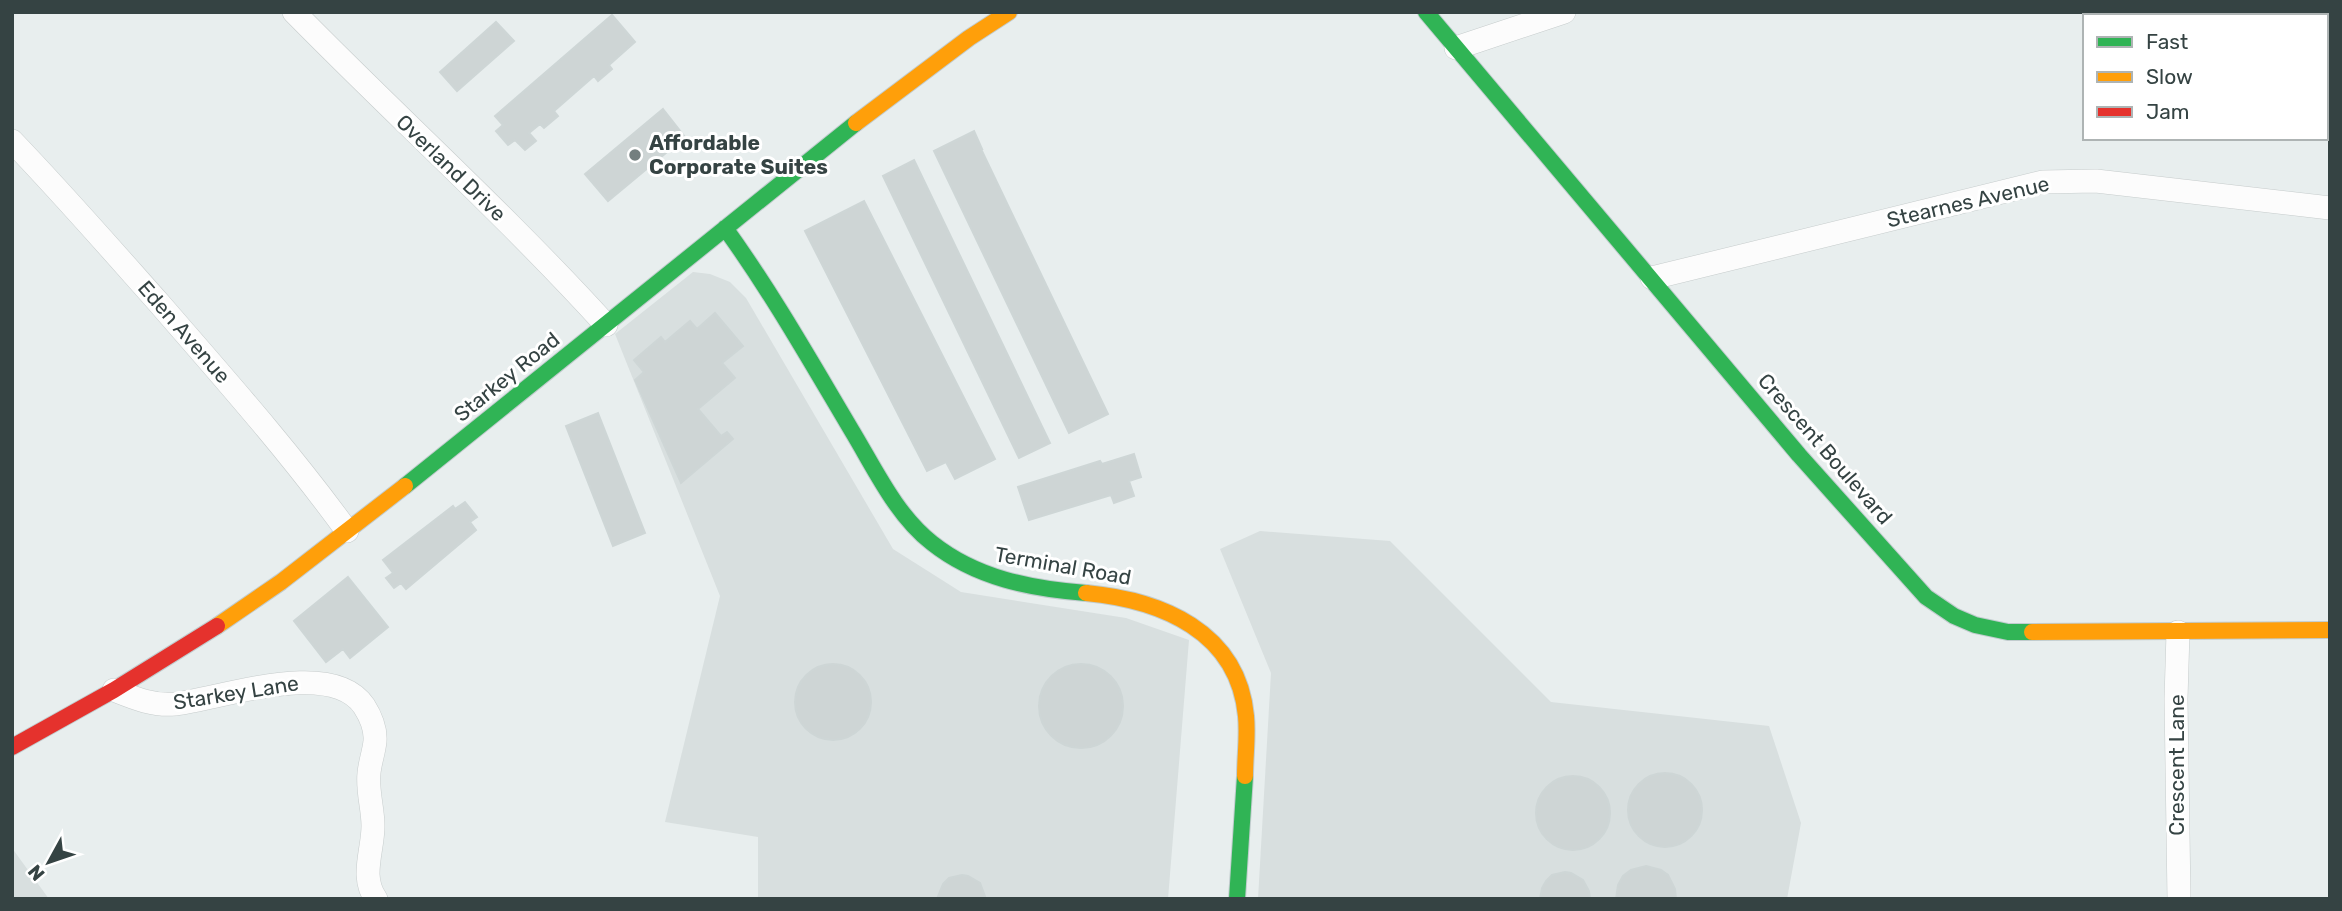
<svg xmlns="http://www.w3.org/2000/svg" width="2342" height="911" viewBox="0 0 2342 911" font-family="Rubik,sans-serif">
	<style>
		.industrial { fill: #d8dfdf }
		.building { fill: #ced5d5; stroke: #ced6d6; stroke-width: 2 }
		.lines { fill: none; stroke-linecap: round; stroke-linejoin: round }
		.street-casing { stroke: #c6cccc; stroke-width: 24 }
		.fast-casing { stroke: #c1ccce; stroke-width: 18 }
		.slow-casing { stroke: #c1ccce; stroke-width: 18 }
		.jam-casing { stroke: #c1ccce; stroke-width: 18 }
		.street { stroke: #fcfcfc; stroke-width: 23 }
		.fast { stroke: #30b455; stroke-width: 16 }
		.slow { stroke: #ff9f0a; stroke-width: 16 }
		.jam { stroke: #e5322d; stroke-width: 16 }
		.poi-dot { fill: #747f7f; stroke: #fff; stroke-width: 2.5 }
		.labels { text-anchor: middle; stroke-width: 6; stroke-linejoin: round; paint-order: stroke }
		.poi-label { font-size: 21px; font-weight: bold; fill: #354343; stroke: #fff; text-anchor: start }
		.street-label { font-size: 21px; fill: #354343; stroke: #fff }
	</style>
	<rect width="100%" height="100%" fill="#e8eeee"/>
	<!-- industrial -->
	<path class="industrial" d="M 693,272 L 710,274 L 730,282 L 746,298 L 893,549 L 961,592 L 1126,618 L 1189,640 L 1168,899 L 758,899 L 758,837 L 665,822 L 720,596 L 615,334 Z
		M 1260,531 L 1390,541 L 1551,702 L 1769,726 L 1801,823 L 1787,899 L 1258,899 L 1271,673 L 1220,549 Z
		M 12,848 L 49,899 L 12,899 Z"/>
	<!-- building -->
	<path class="building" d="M 612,15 L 635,42 L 609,65 L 612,69 L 598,81 L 594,76 L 554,111 L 558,116 L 544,128 L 540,124 L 529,133 L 536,141 L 525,150 L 515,140 L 508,145 L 496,131 L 503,125 L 495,116 Z
		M 496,22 L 514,41 L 457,91 L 440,72 Z
		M 663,109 L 685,137 L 608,201 L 585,174 Z
		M 974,131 L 982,149 L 981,149 L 1108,414 L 1069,433 L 934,151 Z
		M 914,160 L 1050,443 L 1019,458 L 883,176 Z
		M 864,201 L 995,459 L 955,479 L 946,462 L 927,471 L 805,231 Z
		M 715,313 L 743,346 L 722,363 L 735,378 L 698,409 L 721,436 L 727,432 L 733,439 L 681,483 L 635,380 L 644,372 L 634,360 L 661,337 L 665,342 L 690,321 L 697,329 Z
		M 598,413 L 645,533 L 613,546 L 566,426 Z
		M 1134,454 L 1141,477 L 1129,481 L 1134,496 L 1114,503 L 1111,495 L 1029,520 L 1018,487 L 1100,461 L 1102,464 Z
		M 465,502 L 477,517 L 470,522 L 476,530 L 406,589 L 401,583 L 394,588 L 386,578 L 393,573 L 383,560 L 453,506 L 455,509 Z
		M 348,577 L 388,627 L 350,658 L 343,649 L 326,662 L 294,621 Z
		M795 702a38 38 0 1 1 76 0a38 38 0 1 1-76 0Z
		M1039 706a42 42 0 1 1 84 0a42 42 0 1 1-84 0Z
		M1628 810a37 37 0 1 1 74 0a37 37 0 1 1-74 0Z
		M1536 813a37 37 0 1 1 74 0a37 37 0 1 1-74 0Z
		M 1646,866 L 1661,870 L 1668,875 L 1675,889 L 1676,899 L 1616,899 L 1618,885 L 1623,876 L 1631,870 Z
		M 1565,872 L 1571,873 L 1583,880 L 1589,891 L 1590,899 L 1540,899 L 1542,888 L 1546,881 L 1552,875 Z
		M 962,875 L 968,876 L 980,883 L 986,899 L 937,899 L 943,884 L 949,878 Z"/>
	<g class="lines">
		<defs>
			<path id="street" d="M 294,12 C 397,117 507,216 606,325
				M 1456,48 L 1564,12
				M 12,141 C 62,193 110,248 158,302 C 223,377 289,451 347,531
				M 1652,278 L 2043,182 L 2096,181 L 2330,208
				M 2178,632 L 2176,699 L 2179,899
				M 114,690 C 134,698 153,706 175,704 C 223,698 332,658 364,706 C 371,717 376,728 375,741 C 374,752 370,762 369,773 C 367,791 373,808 373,826 C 373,851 360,877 376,899"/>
			<path id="fast" d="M 1426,12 L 1799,455 L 1926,597 L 1954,616 L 1975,625 L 2008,632 L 2032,632
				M 725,228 C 772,293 811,362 852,431 C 875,469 896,515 932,543 C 976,578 1031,589 1086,593
				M 405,486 L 856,123
				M 1237,899 L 1245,776"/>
			<path id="slow" d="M 856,123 L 969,38 L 1009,12
				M 1086,593 C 1161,600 1238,631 1246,716 C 1248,736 1245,756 1245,776
				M 217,626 L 281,582 L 405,486
				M 2032,632 L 2330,630"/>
			<path id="jam" d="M 12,747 L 114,690 L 217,626"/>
		</defs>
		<!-- street casing -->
		<use href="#street" class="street-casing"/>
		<!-- fast casing -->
		<use href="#fast" class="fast-casing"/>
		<!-- slow casing -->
		<use href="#slow" class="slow-casing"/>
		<!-- jam casing -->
		<use href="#jam" class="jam-casing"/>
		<!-- street -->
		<use href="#street" class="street"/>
		<!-- fast -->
		<use href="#fast" class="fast"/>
		<!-- slow -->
		<use href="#slow" class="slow"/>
		<!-- jam -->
		<use href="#jam" class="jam"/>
	</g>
	<!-- markers -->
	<circle class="poi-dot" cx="635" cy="155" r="7"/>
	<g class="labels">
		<!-- poi labels -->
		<g class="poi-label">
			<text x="649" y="150">Affordable<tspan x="649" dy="24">Corporate Suites</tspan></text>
		</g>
		<!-- street labels -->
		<g class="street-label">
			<text transform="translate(451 168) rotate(44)" y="7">Overland Drive</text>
			<text transform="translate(1968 202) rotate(-13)" y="7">Stearnes Avenue</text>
			<text transform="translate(184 332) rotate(49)" y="7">Eden Avenue</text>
			<text transform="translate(507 377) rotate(-39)" y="7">Starkey Road</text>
			<text transform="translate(1825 449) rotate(49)" y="7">Crescent Boulevard</text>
			<text transform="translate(1063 566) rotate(10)" y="7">Terminal Road</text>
			<text transform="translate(236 693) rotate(-9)" y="7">Starkey Lane</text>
			<text transform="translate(2177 765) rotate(-90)" y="7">Crescent Lane</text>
		</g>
	</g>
	<!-- border -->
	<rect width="2342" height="911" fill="none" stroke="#354343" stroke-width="28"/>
	<!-- legend -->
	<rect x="2083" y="14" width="245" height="126" fill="#ffffff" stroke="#aeb4b4" stroke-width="2"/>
	<rect x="2097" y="37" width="35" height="10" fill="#30b455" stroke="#aeb4b4" stroke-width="2"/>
	<text x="2146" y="49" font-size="21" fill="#354343">Fast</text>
	<rect x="2097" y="72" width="35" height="10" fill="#ff9f0a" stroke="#aeb4b4" stroke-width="2"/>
	<text x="2146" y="84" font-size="21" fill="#354343">Slow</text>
	<rect x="2097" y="107" width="35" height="10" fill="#e5322d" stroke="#aeb4b4" stroke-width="2"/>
	<text x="2146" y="119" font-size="21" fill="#354343">Jam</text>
	<!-- north arrow -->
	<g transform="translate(49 862) rotate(230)" stroke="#ffffff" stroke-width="5" paint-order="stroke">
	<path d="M0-5L12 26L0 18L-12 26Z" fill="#354343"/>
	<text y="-10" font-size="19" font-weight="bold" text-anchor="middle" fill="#354343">N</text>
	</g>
</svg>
